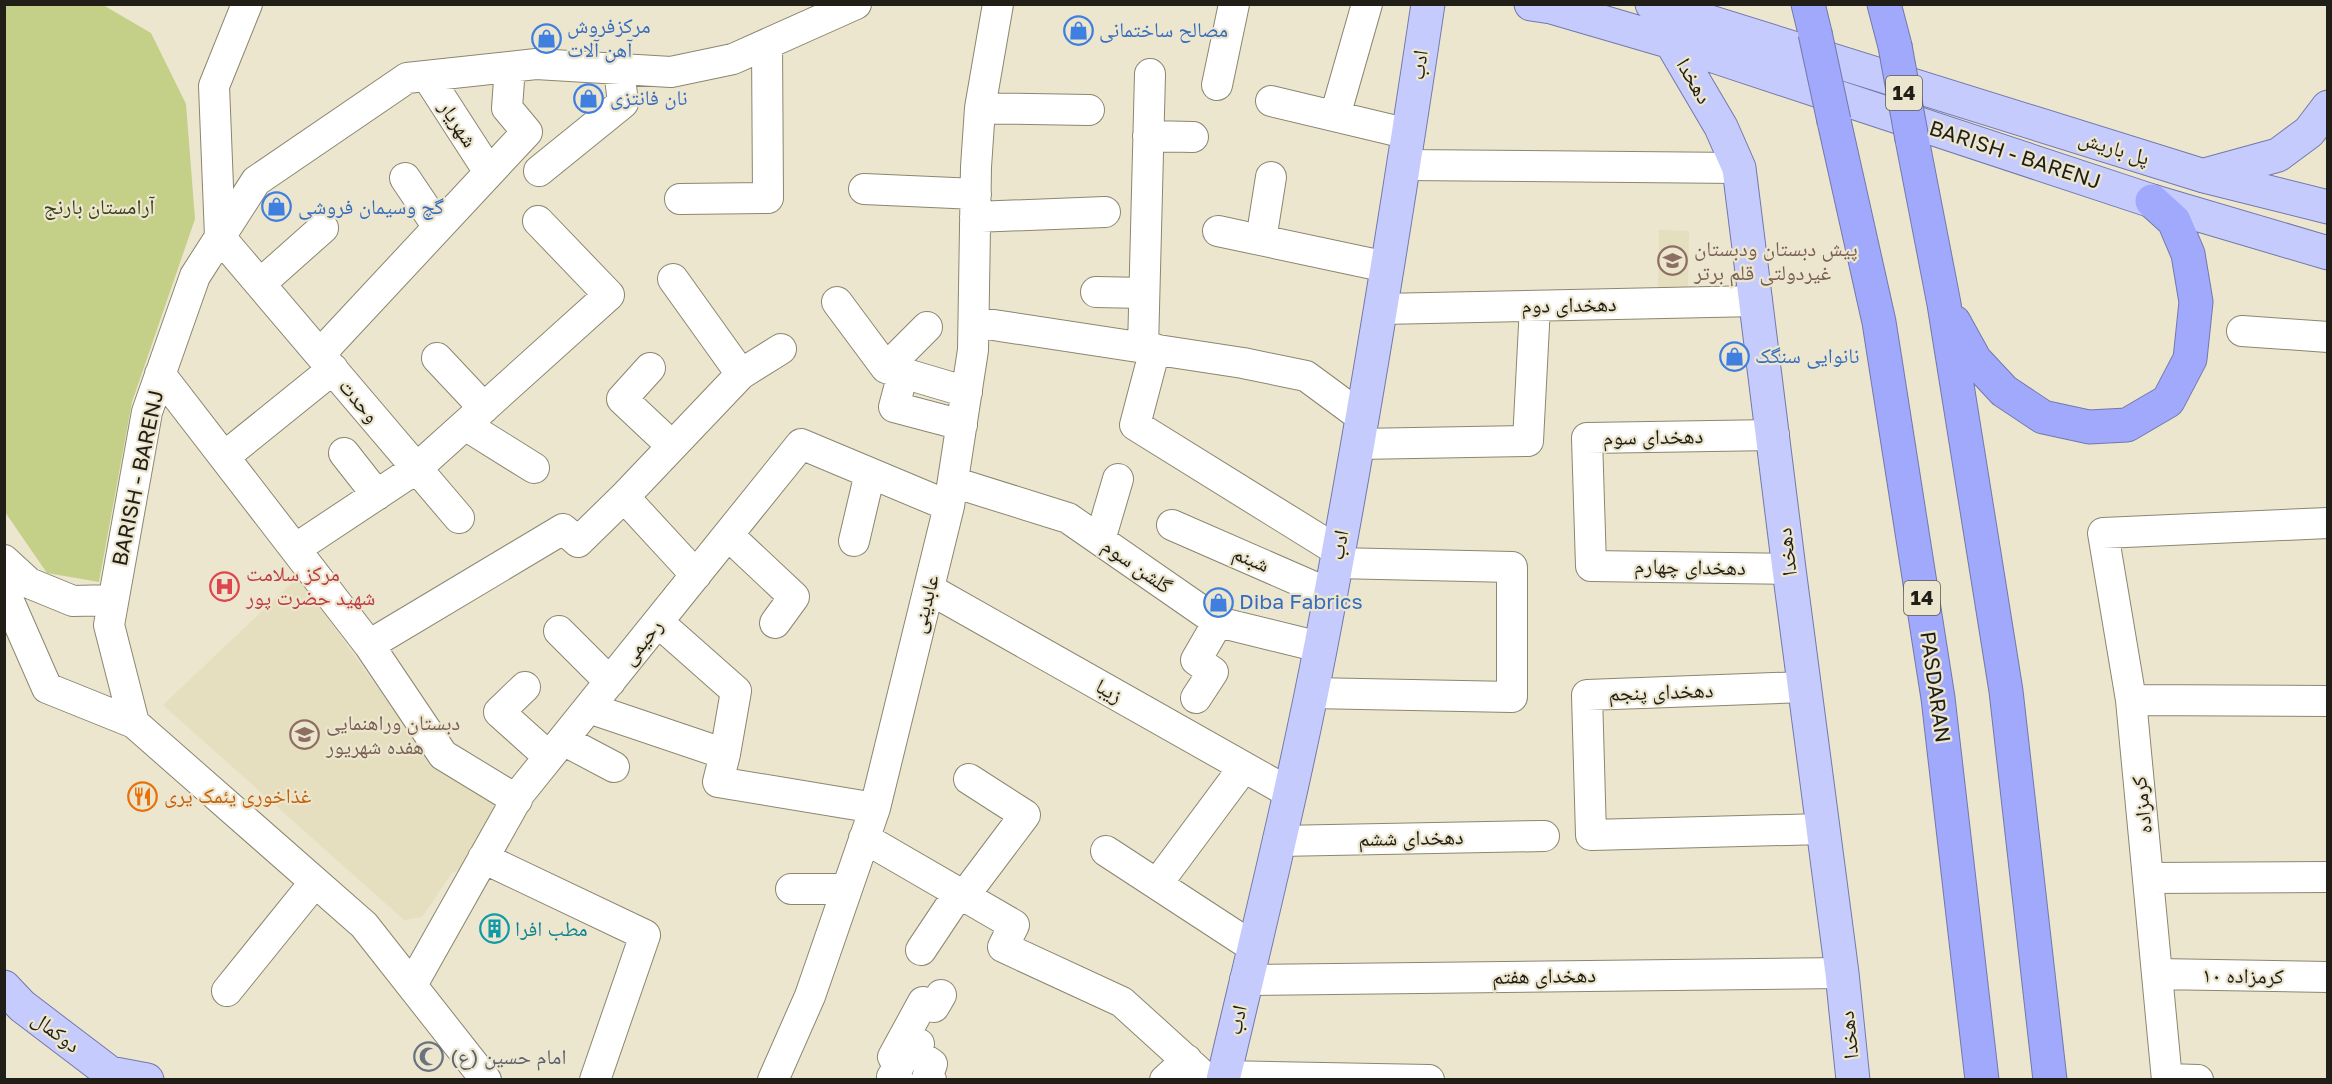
<svg xmlns="http://www.w3.org/2000/svg" width="2332" height="1084" viewBox="0 0 2332 1084" font-family="'Golos Text','Noto Naskh Arabic',sans-serif">
	<style>
		.built { fill: #e5debf }
		.green { fill: #c4cf88 }
		.lines { fill: none; stroke-linecap: round; stroke-linejoin: round }
		.minor-casing { stroke: #8b8670; stroke-width: 32 }
		.major-casing { stroke: #7378ab; stroke-width: 35 }
		.highway-casing { stroke: #7378ab; stroke-width: 35 }
		.minor { stroke: #fff; stroke-width: 30 }
		.major { stroke: #c6cbfd; stroke-width: 33 }
		.highway { stroke: #a0a9fb; stroke-width: 33 }
		.highway-bridge-casing { stroke: #7378ab; stroke-width: 35; stroke-linecap: butt }
		.highway-bridge { stroke: #a0a9fb; stroke-width: 33 }
		.labels { text-anchor: middle; stroke-width: 4.5; stroke-linejoin: round; paint-order: stroke }
		.shield { fill: #ece6cf; stroke: #5d5a4e; stroke-width: 1.5 }
		.shield-label { font-size: 20px; font-weight: bold; fill: #201e16 }
		.shop-label { font-size: 21px; fill: #366cbe; stroke: #ece6cf; text-anchor: start }
		.street-label { font-size: 21px; fill: #201e16; stroke: #ece6cf }
		.park-label { font-size: 21px; fill: #3a3f18; stroke: #ece6cf }
		.education-label { font-size: 21px; fill: #785e54; stroke: #ece6cf; text-anchor: start }
		.health-label { font-size: 21px; fill: #be3a42; stroke: #ece6cf; text-anchor: start }
		.food-label { font-size: 21px; fill: #c56008; stroke: #ece6cf; text-anchor: start }
		.culture-label { font-size: 21px; fill: #0d838f; stroke: #ece6cf; text-anchor: start }
		.worship-label { font-size: 21px; fill: #5b616d; stroke: #ece6cf; text-anchor: start }
	</style>
	<rect width="100%" height="100%" fill="#ece6cf"/>
	<!-- built -->
	<path class="built" d="M 1659,230 L 1689,231 L 1688,292 L 1658,293 Z
		M 298,577 L 434,766 L 510,801 L 477,860 L 452,873 L 422,917 L 404,920 L 163,705 Z"/>
	<!-- green -->
	<path class="green" d="M 4,5 L 103,5 L 151,33 L 186,104 L 195,219 L 132,402 L 99,582 L 47,573 L 5,512 Z"/>
	<g class="lines">
		<defs>
			<path id="minor" d="M 247,4 L 214,86 L 220,237 L 459,518
				M 427,76 L 489,172
				M 1217,85 L 1234,4
				M 1271,101 L 1409,134
				M 980,108 L 1089,110
				M 1335,116 L 1367,4
				M 1148,136 L 1193,137
				M 1404,165 L 1739,168
				M 539,171 L 623,103 L 619,69
				M 405,178 L 438,227
				M 864,189 L 976,194
				M 680,199 L 768,198 L 767,44
				M 975,217 L 1105,212
				M 1218,231 L 1387,267
				M 1261,240 L 1271,177
				M 673,279 L 741,374
				M 260,284 L 323,228
				M 1096,292 L 1144,293
				M 837,302 L 886,368 L 967,392
				M 1381,309 L 1757,301
				M 974,322 L 1243,363 L 1306,376 L 1363,418
				M 2242,331 L 2328,337
				M 1143,348 L 1150,74
				M 1155,349 L 1135,425 L 1338,551
				M 320,354 L 527,132 L 507,108 L 510,67
				M 437,358 L 484,408
				M 650,368 L 622,399 L 672,446
				M 886,368 L 927,327
				M 903,373 L 894,407 L 962,425
				M 160,374 L 369,645 L 443,755 L 517,800
				M 465,425 L 534,468
				M 1774,435 L 1587,438 L 1591,566 L 1789,569
				M 1358,444 L 1528,441 L 1535,306
				M 344,453 L 377,495
				M 224,457 L 333,369
				M 953,482 L 1068,518 L 1218,622 L 1320,647
				M 1172,525 L 1330,594
				M 728,535 L 794,597 L 775,623
				M 1100,540 L 1118,479
				M 854,541 L 870,473
				M 295,549 L 417,468 L 609,295 L 538,221
				M 4,560 L 29,583 L 73,601 L 113,600
				M 696,575 L 624,497 L 741,374 L 781,349
				M 929,589 L 1290,793
				M 4,590 L 47,688 L 134,723
				M 658,622 L 736,691 L 725,754
				M 559,631 L 610,682
				M 369,645 L 563,529 L 578,542 L 624,497
				M 525,687 L 499,712 L 549,757
				M 1804,687 L 1587,695 L 1591,835 L 1823,829
				M 1311,693 L 1512,697 L 1512,567 L 1336,563
				M 1196,698 L 1213,672 L 1196,660 L 1218,622
				M 2131,700 L 2328,701
				M 589,708 L 725,754 L 718,782 L 875,808
				M 563,740 L 614,767
				M 864,838 L 1014,925 L 1003,947 L 1122,1002 L 1208,1080
				M 1278,841 L 1544,836
				M 1106,851 L 1253,947
				M 483,858 L 645,935 L 595,1080
				M 2150,878 L 2328,877
				M 1157,884 L 1244,767
				M 791,889 L 847,889
				M 964,896 L 1025,815 L 969,779
				M 921,950 L 959,893
				M 2158,974 L 2328,977
				M 1245,980 L 1842,973
				M 412,985 L 520,793 L 801,444 L 949,506
				M 227,991 L 315,882
				M 919,1044 L 914,1052 L 932,1064 L 927,1078 L 931,1080
				M 1224,1076 L 1429,1080
				M 2167,1079 L 2198,1080
				M 486,1080 L 364,925 L 134,723 L 109,625 L 147,412 L 195,276 L 256,181 L 407,78 L 536,64 L 671,72 L 733,59 L 856,4
				M 773,1080 L 810,996 L 875,808 L 949,506 L 973,350 L 976,167 L 980,108 L 998,4
				M 898,1080 L 892,1077 L 899,1066 L 893,1057 L 923,1002 L 934,1007 L 941,995
				M 1165,1080 L 1187,1060
				M 2167,1080 L 2131,700 L 2103,533 L 2328,523"/>
			<path id="major" d="M 1531,4 L 1551,7 L 1671,42 L 2152,201 L 2328,253
				M 1652,4 L 2204,176 L 2328,207
				M 1671,42 L 1721,127 L 1739,168 L 1789,569 L 1842,973 L 1853,1080
				M 2205,175 L 2278,155 L 2309,132 L 2328,107
				M 4,987 L 22,1006 L 110,1073 L 147,1080
				M 1223,1080 C 1257,935 1293,790 1321,645 C 1362,432 1396,219 1428,4"/>
			<path id="highway" d="M 1808,4 L 1815,33
				M 1884,4 L 1895,46
				M 1834,121 L 1879,322 L 1938,698 L 1982,1080
				M 1912,139 L 1944,304 L 2006,691 L 2050,1080
				M 1954,322 L 1975,360 L 2004,391 L 2043,417 L 2089,427 L 2127,425 L 2168,401 L 2190,359 L 2196,302 L 2188,254 L 2174,221 L 2152,201"/>
		</defs>
		<!-- minor casing -->
		<use href="#minor" class="minor-casing"/>
		<!-- major casing -->
		<use href="#major" class="major-casing"/>
		<!-- highway casing -->
		<use href="#highway" class="highway-casing"/>
		<!-- minor -->
		<use href="#minor" class="minor"/>
		<!-- major -->
		<use href="#major" class="major"/>
		<!-- highway -->
		<use href="#highway" class="highway"/>
		<defs>
			<path id="highway-bridge" d="M 1815,33 L 1834,121
				M 1895,46 L 1912,139"/>
		</defs>
		<!-- highway-bridge casing -->
		<use href="#highway-bridge" class="highway-bridge-casing"/>
		<!-- highway-bridge -->
		<use href="#highway-bridge" class="highway-bridge"/>
	</g>
	<!-- icons -->
	<defs>
		<symbol id="shop-ring" viewBox="-11 -11 22 22"><circle r="9.5" fill="#ece6cf" stroke="#3f7fe0" stroke-width="1.5"/><path d="M-5-2.5h2.3a2.7 3.5 0 0 1 5.4 0H5L5.5 6h-11ZM-1.5-2.5h3a1.5 2.3 0 0 0-3 0Z" fill="#3f7fe0"/></symbol>
		<symbol id="school-ring" viewBox="-11 -11 22 22"><circle r="9.5" fill="#ece6cf" stroke="#8d6e63" stroke-width="1.5"/><path d="M0-5L7-2L0 1L-7-2ZM-4 1L0 2.5L4 1V4Q0 6-4 4Z" fill="#8d6e63"/></symbol>
		<symbol id="hospital-ring" viewBox="-11 -11 22 22"><circle r="9.5" fill="#ece6cf" stroke="#e0444e" stroke-width="1.5"/><path d="M-5-5h3v3.5h4V-5h3V5h-3V1.5h-4V5h-3Z" fill="#e0444e"/></symbol>
		<symbol id="restaurant-ring" viewBox="-11 -11 22 22"><circle r="9.5" fill="#ece6cf" stroke="#e8710a" stroke-width="1.5"/><path d="M-5-6h1v4h1v-4h1v4h1v-4h1v5L-1.5 .5V6h-2V.5L-5-1ZM5-6V6H3V1.5H1.5Q1.5-4 5-6Z" fill="#e8710a"/></symbol>
		<symbol id="building-ring" viewBox="-11 -11 22 22"><circle r="9.5" fill="#ece6cf" stroke="#0f9aa8" stroke-width="1.5"/><path d="M-4-6H4V6H1V3H-1V6H-4ZM-2.5-4.3h1.7v1.8h-1.7ZM.8-4.3h1.7v1.8H.8ZM-2.5-1h1.7V.8h-1.7ZM.8-1h1.7V.8H.8Z" fill="#0f9aa8"/></symbol>
		<symbol id="mosque-ring" viewBox="-11 -11 22 22"><circle r="9.5" fill="#ece6cf" stroke="#6b7280" stroke-width="1.5"/><path d="M3.5-4.9A6 6 0 1 0 3.5 4.9A5 5 0 1 1 3.5-4.9Z" fill="#6b7280"/></symbol>
	</defs>
	<g fill-rule="evenodd">
		<use href="#shop-ring" x="1062" y="14" width="33" height="33"/>
		<use href="#shop-ring" x="530" y="22" width="33" height="33"/>
		<use href="#shop-ring" x="572" y="82" width="33" height="33"/>
		<use href="#shop-ring" x="260" y="190" width="33" height="33"/>
		<use href="#school-ring" x="1656" y="244" width="33" height="33"/>
		<use href="#shop-ring" x="1718" y="340" width="33" height="33"/>
		<use href="#hospital-ring" x="208" y="570" width="33" height="33"/>
		<use href="#shop-ring" x="1202" y="586" width="33" height="33"/>
		<use href="#school-ring" x="288" y="718" width="33" height="33"/>
		<use href="#restaurant-ring" x="126" y="780" width="33" height="33"/>
		<use href="#building-ring" x="478" y="912" width="33" height="33"/>
		<use href="#mosque-ring" x="412" y="1040" width="33" height="33"/>
	</g>
	<g class="labels">
		<!-- shield labels -->
		<g class="shield">
			<rect x="1886" y="76" width="36" height="34" rx="4.5"/>
			<rect x="1904" y="581" width="36" height="34" rx="4.5"/>
		</g>
		<g class="shield-label">
			<text x="1904" y="100">14</text>
			<text x="1922" y="605">14</text>
		</g>
		<!-- shop labels -->
		<g class="shop-label">
			<text x="567" y="33">مرکزفروش<tspan x="567" dy="24">آهن آلات</tspan></text>
			<text x="1099" y="37">مصالح ساختمانی</text>
			<text x="610" y="105">نان فانتزی</text>
			<text x="298" y="214">گچ وسیمان فروشی</text>
			<text x="1755" y="363">نانوایی سنگک</text>
			<text x="1239" y="609">Diba Fabrics</text>
		</g>
		<!-- street labels -->
		<g class="street-label">
			<text transform="translate(1419 65) rotate(-82)" y="7">ادب</text>
			<text transform="translate(1694 81) rotate(60)" y="7">دهخدا</text>
			<text transform="translate(458 124) rotate(57)" y="7">شهریار</text>
			<text transform="translate(2114 148) rotate(17)" y="7">پل باریش</text>
			<text transform="translate(2015 155) rotate(18)" y="7">BARISH - BARENJ</text>
			<text transform="translate(1569 305) rotate(-1)" y="7">دهخدای دوم</text>
			<text transform="translate(359 401) rotate(50)" y="7">وحدت</text>
			<text transform="translate(1653 437) rotate(-1)" y="7">دهخدای سوم</text>
			<text transform="translate(138 478) rotate(-78)" y="7">BARISH - BARENJ</text>
			<text transform="translate(1339 545) rotate(-79)" y="7">ادب</text>
			<text transform="translate(1787 552) rotate(-97)" y="7">دهخدا</text>
			<text transform="translate(1251 559) rotate(23)" y="7">شبنم</text>
			<text transform="translate(1137 566) rotate(35)" y="7">گلشن سوم</text>
			<text transform="translate(1690 567) rotate(1)" y="7">دهخدای چهارم</text>
			<text transform="translate(925 604) rotate(-76)" y="7">عابدینی</text>
			<text transform="translate(642 642) rotate(-51)" y="7">رحیمی</text>
			<text transform="translate(1935 687) rotate(82)" y="7">PASDARAN</text>
			<text transform="translate(1109 691) rotate(30)" y="7">زیبا</text>
			<text transform="translate(1661 692) rotate(-2)" y="7">دهخدای پنجم</text>
			<text transform="translate(2142 805) rotate(-96)" y="7">کرمزاده</text>
			<text transform="translate(1411 838) rotate(-1)" y="7">دهخدای ششم</text>
			<text transform="translate(1544 976) rotate(-1)" y="7">دهخدای هفتم</text>
			<text transform="translate(2243 976) rotate(1)" y="7">کرمزاده ١٠</text>
			<text transform="translate(1237 1020) rotate(-78)" y="7">ادب</text>
			<text transform="translate(56 1032) rotate(37)" y="7">دوکمال</text>
			<text transform="translate(1849 1035) rotate(-96)" y="7">دهخدا</text>
		</g>
		<!-- park labels -->
		<g class="park-label">
			<text x="99" y="214">آرامستان بارنج</text>
		</g>
		<!-- education labels -->
		<g class="education-label">
			<text x="1694" y="256">پیش دبستان ودبستان<tspan x="1694" dy="24">غیردولتی قلم برتر</tspan></text>
			<text x="326" y="730">دبستان وراهنمایی<tspan x="326" dy="24">هفده شهریور</tspan></text>
		</g>
		<!-- health labels -->
		<g class="health-label">
			<text x="246" y="581">مرکز سلامت<tspan x="246" dy="24">شهید حضرت پور</tspan></text>
		</g>
		<!-- food labels -->
		<g class="food-label">
			<text x="164" y="803">غذاخوری یئمک یری</text>
		</g>
		<!-- culture labels -->
		<g class="culture-label">
			<text x="515" y="936">مطب افرا</text>
		</g>
		<!-- worship labels -->
		<g class="worship-label">
			<text x="450" y="1064">امام حسین (ع)</text>
		</g>
	</g>
	<!-- border -->
	<rect width="2332" height="1084" fill="none" stroke="#201e16" stroke-width="12"/>
</svg>
